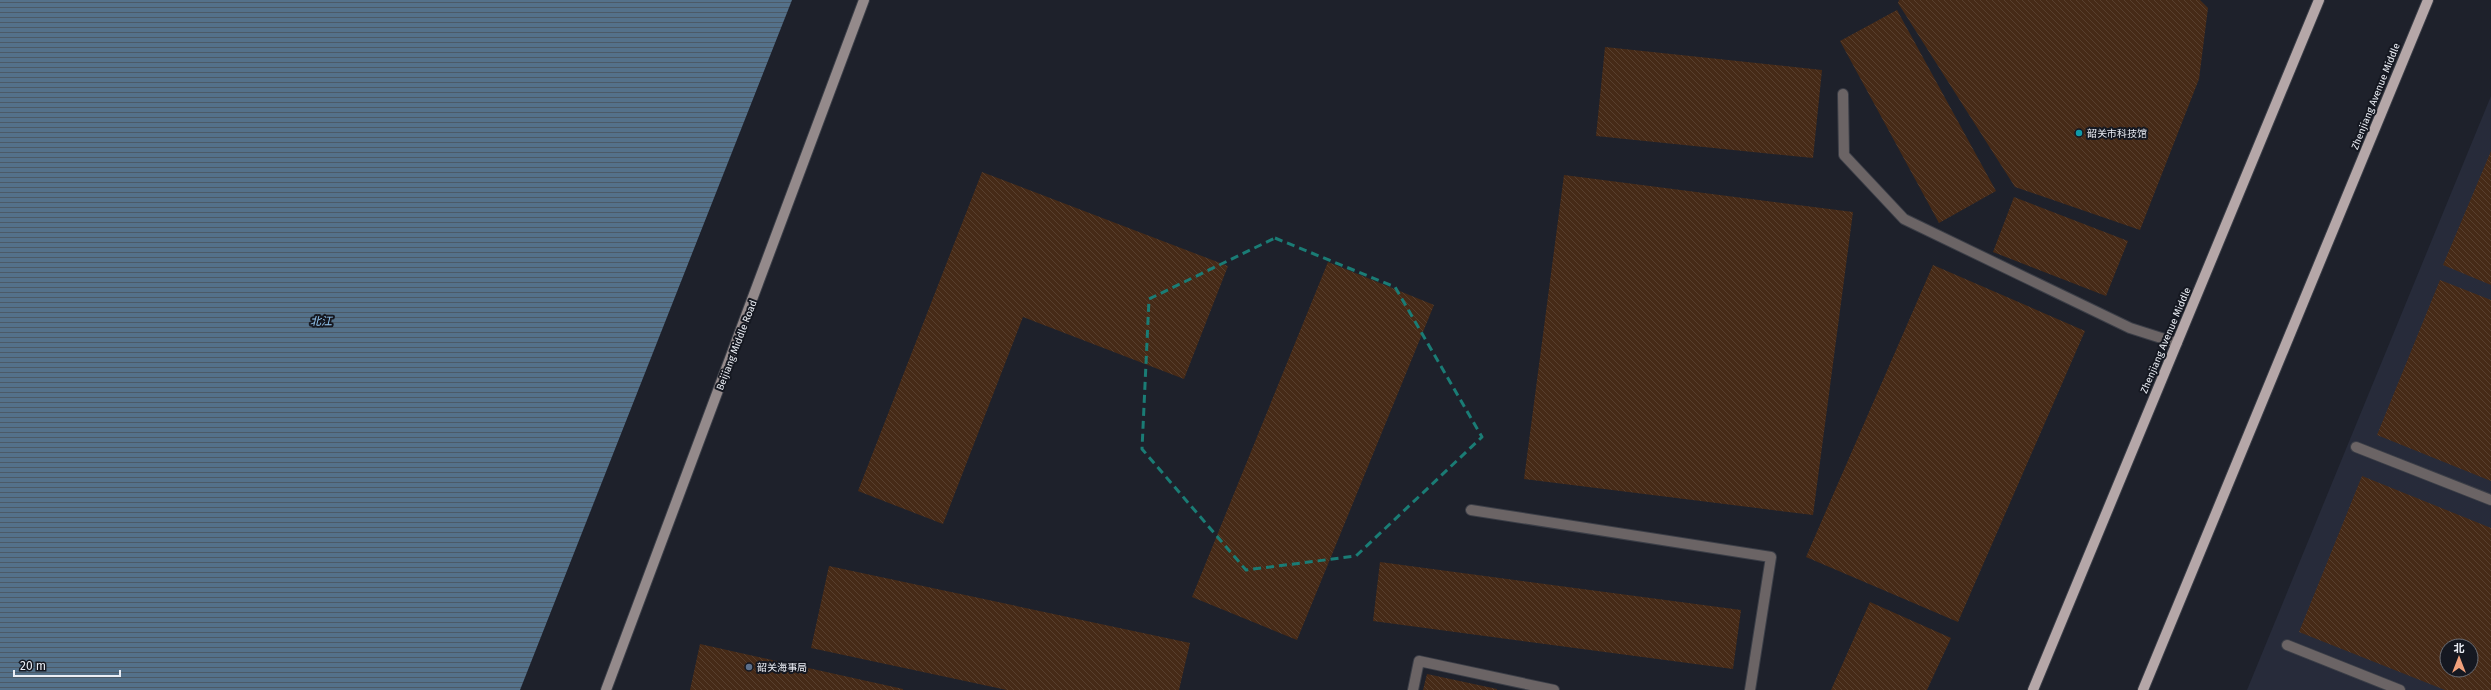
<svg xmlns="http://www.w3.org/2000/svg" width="2491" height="690" viewBox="0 0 2491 690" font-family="'Fira Sans','Noto Sans SC',sans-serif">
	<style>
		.built { fill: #272b3a; fill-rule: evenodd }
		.water { fill: url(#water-rules) }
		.building { fill: url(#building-back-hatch); fill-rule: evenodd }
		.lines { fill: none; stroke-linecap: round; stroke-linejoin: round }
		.lane-casing { stroke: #3b3e47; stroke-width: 12 }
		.secondary-casing { stroke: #3b3e47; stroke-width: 12 }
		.primary-casing { stroke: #3b3e47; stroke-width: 12 }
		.lane { stroke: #6b6465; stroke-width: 10 }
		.secondary { stroke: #948a8b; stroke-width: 10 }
		.primary { stroke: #b5a7a8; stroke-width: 10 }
		.marked { fill: none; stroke: #1a7c75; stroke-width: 3; stroke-dasharray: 8 5; stroke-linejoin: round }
		.culture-dot { fill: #0f9aa8; stroke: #151821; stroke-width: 1.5 }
		.service-dot { fill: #5c6f8a; stroke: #151821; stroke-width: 1.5 }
		.labels { text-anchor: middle; stroke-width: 4; stroke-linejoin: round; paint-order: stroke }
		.street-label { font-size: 10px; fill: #ebeef5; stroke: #151821 }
		.poi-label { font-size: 10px; fill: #ebeef5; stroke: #151821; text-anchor: start }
		.water-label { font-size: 11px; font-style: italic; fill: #95c8f3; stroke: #151821 }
	</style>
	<defs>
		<pattern id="water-rules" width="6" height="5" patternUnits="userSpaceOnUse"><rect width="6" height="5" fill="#54718a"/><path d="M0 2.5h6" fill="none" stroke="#4c5a67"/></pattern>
		<pattern id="building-back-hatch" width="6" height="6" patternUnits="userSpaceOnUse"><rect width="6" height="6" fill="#462a17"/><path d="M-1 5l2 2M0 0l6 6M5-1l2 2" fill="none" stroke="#583f2e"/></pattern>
	</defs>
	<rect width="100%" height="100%" fill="#1e212b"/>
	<!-- built -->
	<path class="built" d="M 2491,96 L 2491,690 L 2247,690 ZM 2447,646 L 2471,646 L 2471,670 L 2447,670 Z"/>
	<!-- water -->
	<path class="water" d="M 0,0 L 792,0 L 520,690 L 0,690 Z"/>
	<!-- building -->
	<path class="building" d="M 1899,0 L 2200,0 L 2208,8 L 2199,79 L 2140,230 L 2015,187 L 1898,3 Z
		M 1897,10 L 1996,191 L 1939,223 L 1840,41 Z
		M 1605,47 L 1822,70 L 1813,158 L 1596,136 Z
		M 2491,151 L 2491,285 L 2443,265 Z
		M 982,172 L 1228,266 L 1184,379 L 1023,317 L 943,524 L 858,491 Z
		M 1564,175 L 1853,212 L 1813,515 L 1524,479 Z
		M 2014,197 L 2128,241 L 2106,296 L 1993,252 Z
		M 1328,262 L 1434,305 L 1297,640 L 1192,597 Z
		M 1933,265 L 2085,331 L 1958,622 L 1806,557 Z
		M 2440,280 L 2491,300 L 2491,481 L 2377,435 Z
		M 2362,476 L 2491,528 L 2491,690 L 2445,690 L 2299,632 ZM 2447,646 L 2471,646 L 2471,670 L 2447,670 Z
		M 1380,562 L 1741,610 L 1733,669 L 1373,621 Z
		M 829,566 L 1190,643 L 1179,690 L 1007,690 L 811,648 Z
		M 1870,602 L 1951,638 L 1927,690 L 1831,690 Z
		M 700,644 L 903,689 L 903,690 L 690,690 Z
		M 1427,674 L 1497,689 L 1497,690 L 1423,690 Z"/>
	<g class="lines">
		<defs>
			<path id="lane" d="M 1843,94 L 1844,155 L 1904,219 L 2130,328 L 2177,343
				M 2356,447 L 2491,500
				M 1471,510 L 1771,557 L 1750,690
				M 2287,645 L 2400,690
				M 1413,690 L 1419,661 L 1554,690"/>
			<path id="secondary" d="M 606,690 L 864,0"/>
			<path id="primary" d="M 2033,690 L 2319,0
				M 2143,690 L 2428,0"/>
		</defs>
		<!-- lane casing -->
		<use href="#lane" class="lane-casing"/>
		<!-- secondary casing -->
		<use href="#secondary" class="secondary-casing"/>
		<!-- primary casing -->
		<use href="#primary" class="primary-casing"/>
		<!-- lane -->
		<use href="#lane" class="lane"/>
		<!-- secondary -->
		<use href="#secondary" class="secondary"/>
		<!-- primary -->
		<use href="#primary" class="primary"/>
	</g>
	<!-- marked area -->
	<path class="marked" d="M 1275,238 L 1395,287 L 1482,437 L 1356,556 L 1246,570 L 1142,449 L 1149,299 Z"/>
	<!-- markers -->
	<circle class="culture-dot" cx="2079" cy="133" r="4"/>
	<circle class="service-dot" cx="749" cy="667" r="4"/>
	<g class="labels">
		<!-- street labels -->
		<g class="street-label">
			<text transform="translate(2375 96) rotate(-68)" y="4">Zhenjiang Avenue Middle</text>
			<text transform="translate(2165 340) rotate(-67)" y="4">Zhenjiang Avenue Middle</text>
			<text transform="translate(736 345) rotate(-69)" y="4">Beijiang Middle Road</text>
		</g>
		<!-- poi labels -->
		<g class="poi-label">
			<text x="2087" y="137">韶关市科技馆</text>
			<text x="757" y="671">韶关海事局</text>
		</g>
		<!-- water labels -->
		<g class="water-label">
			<text x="321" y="325">北江</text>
		</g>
	</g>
	<!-- north arrow -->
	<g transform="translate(2459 658)"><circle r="19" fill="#151821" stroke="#6b6e76"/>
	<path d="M0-3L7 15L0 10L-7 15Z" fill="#f1a17c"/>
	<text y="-6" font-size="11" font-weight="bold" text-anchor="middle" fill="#ebeef5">北</text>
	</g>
	<!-- scale -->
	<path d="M14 670v6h106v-6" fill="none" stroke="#ebeef5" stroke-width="2"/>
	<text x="20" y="670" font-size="12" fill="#ebeef5" stroke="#151821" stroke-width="3" paint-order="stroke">20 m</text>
</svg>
